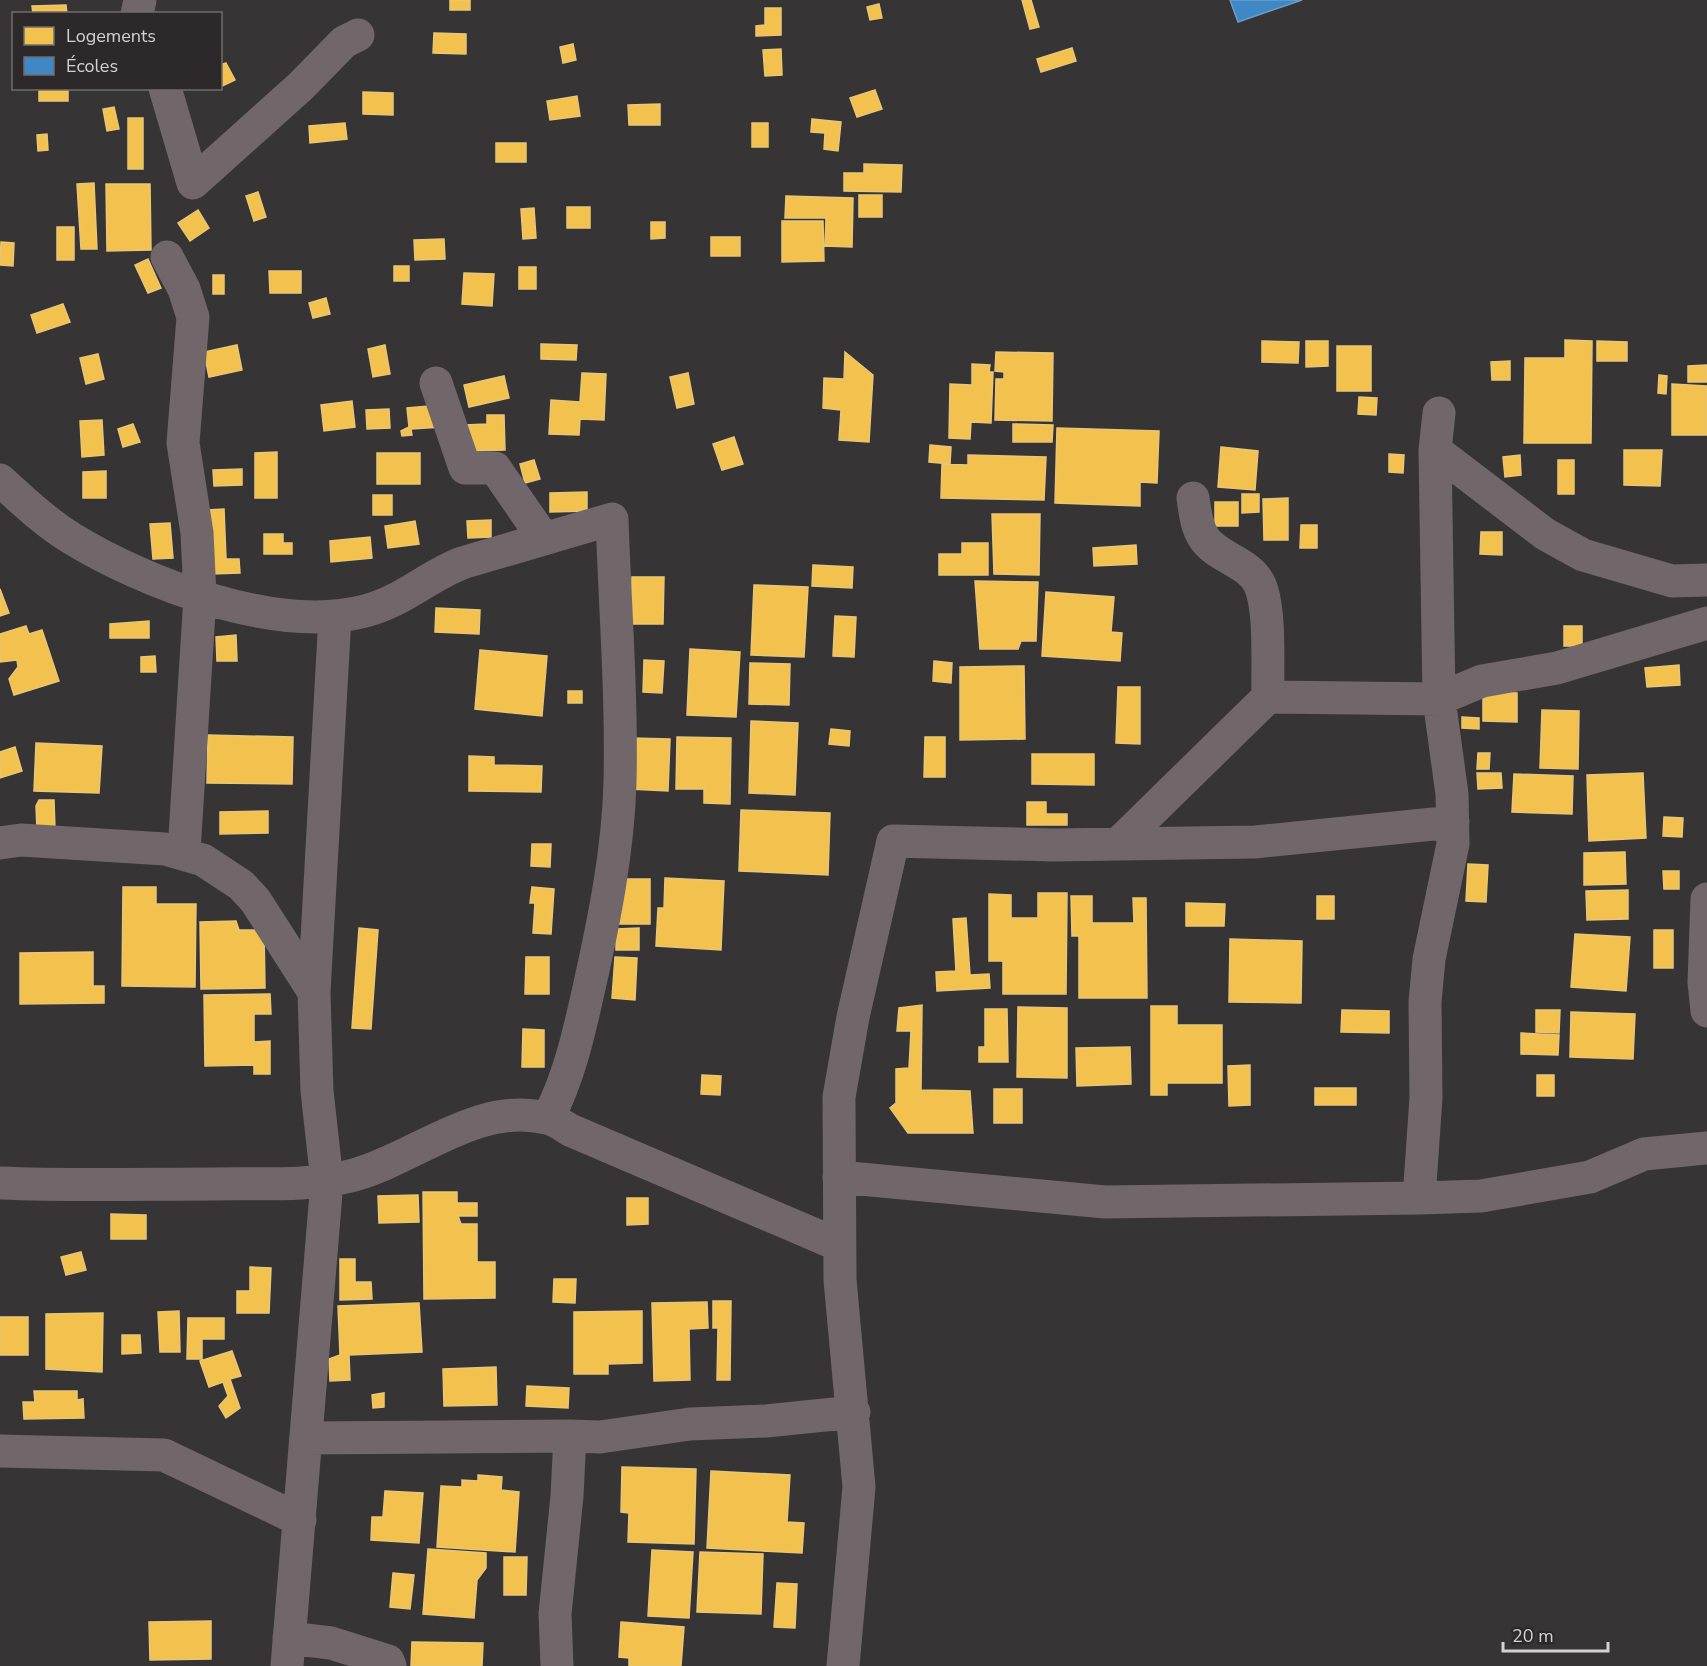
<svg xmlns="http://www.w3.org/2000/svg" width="1707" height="1666" viewBox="0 0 1707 1666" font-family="'Nunito Sans',sans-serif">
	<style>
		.homes { fill: #f2c14e; stroke: #e9c676; stroke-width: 1.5 }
		.schools { fill: #3f88c5; stroke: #6c9ec9; stroke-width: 1.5 }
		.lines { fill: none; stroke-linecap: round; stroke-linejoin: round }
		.minor { stroke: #716669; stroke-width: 33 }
	</style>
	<rect width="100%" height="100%" fill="#363435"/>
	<!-- homes -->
	<path class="homes" d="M 450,0 L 470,0 L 470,10 L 450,10 Z
		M 1022,0 L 1031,0 L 1039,27 L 1030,29 Z
		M 879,4 L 882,18 L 870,20 L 867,7 Z
		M 66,5 L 67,14 L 33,14 L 32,6 Z
		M 765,8 L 781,8 L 781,35 L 756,36 L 756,26 L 765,25 Z
		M 434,33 L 466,34 L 466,54 L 433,53 Z
		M 573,44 L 576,60 L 563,63 L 560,47 Z
		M 1072,48 L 1076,61 L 1041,72 L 1037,59 Z
		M 781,49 L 782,75 L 765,76 L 763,50 Z
		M 226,63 L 235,80 L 220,87 L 220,65 Z
		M 39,88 L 68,88 L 68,101 L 39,101 Z
		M 875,90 L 882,109 L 857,117 L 850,98 Z
		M 363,92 L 393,93 L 393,115 L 363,114 Z
		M 577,96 L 580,116 L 550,120 L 547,101 Z
		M 660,104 L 660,125 L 629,125 L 628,105 Z
		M 114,107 L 119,129 L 107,131 L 103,109 Z
		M 128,118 L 143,118 L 143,169 L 128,169 Z
		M 812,119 L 841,122 L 838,151 L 824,149 L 825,133 L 811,132 Z
		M 345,123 L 347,139 L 310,143 L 309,126 Z
		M 752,123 L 768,123 L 768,147 L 752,147 Z
		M 47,134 L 48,150 L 38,151 L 37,135 Z
		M 496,143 L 526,143 L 526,162 L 496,162 Z
		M 864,164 L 902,165 L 901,192 L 844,191 L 844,173 L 864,173 Z
		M 94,183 L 97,249 L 81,249 L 77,184 Z
		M 106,184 L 150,184 L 151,250 L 107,251 Z
		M 258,192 L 266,217 L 254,221 L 246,196 Z
		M 859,195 L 882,195 L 882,217 L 859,217 Z
		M 786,196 L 853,198 L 852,247 L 825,246 L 826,218 L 785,218 Z
		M 567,207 L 590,207 L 590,228 L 567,228 Z
		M 534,208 L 536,238 L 523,239 L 521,209 Z
		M 198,210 L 209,228 L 190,241 L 178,223 Z
		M 782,221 L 823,221 L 824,261 L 782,262 Z
		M 651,222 L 665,222 L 665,238 L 651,239 Z
		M 57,227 L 74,227 L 74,260 L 57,260 Z
		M 711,237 L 740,237 L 740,256 L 711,256 Z
		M 444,239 L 445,259 L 415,260 L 414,240 Z
		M 1,242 L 14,243 L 13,266 L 0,265 Z
		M 148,259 L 161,288 L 148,293 L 135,265 Z
		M 394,266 L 409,266 L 409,281 L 394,281 Z
		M 519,267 L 536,267 L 536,289 L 519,289 Z
		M 269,271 L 301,271 L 301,293 L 270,293 Z
		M 464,273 L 494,274 L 492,306 L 462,304 Z
		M 213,275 L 224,275 L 224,294 L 213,294 Z
		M 326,298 L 330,314 L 313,318 L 309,303 Z
		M 63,304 L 70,322 L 37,333 L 31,315 Z
		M 1565,340 L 1592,341 L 1591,443 L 1524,443 L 1525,358 L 1565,358 Z
		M 1262,341 L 1299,342 L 1298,363 L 1262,362 Z
		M 1306,341 L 1328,341 L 1328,366 L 1306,367 Z
		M 1597,341 L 1627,342 L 1627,361 L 1597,361 Z
		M 541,344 L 577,345 L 576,360 L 541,359 Z
		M 237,345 L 242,370 L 209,377 L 204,352 Z
		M 385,345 L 390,374 L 373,377 L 368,349 Z
		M 1337,346 L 1371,346 L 1371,391 L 1337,391 Z
		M 845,352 L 873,375 L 869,442 L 839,440 L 841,410 L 823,408 L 824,378 L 844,379 Z
		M 996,352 L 1053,353 L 1052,421 L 995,420 L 996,379 L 1004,379 L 1004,372 L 995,371 Z
		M 98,354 L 104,379 L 86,384 L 80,358 Z
		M 1510,361 L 1510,380 L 1492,380 L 1491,362 Z
		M 972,364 L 990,365 L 989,372 L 993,372 L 991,423 L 971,422 L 970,439 L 949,438 L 950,384 L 972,385 Z
		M 1707,365 L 1707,382 L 1688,382 L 1688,366 Z
		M 582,373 L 606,374 L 604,420 L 580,419 L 579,435 L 549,434 L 551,400 L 580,402 Z
		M 688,373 L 694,404 L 677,408 L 670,377 Z
		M 1659,375 L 1667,376 L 1666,394 L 1658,393 Z
		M 504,376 L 509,398 L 469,407 L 464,385 Z
		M 1672,384 L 1707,386 L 1707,435 L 1672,435 Z
		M 1359,397 L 1377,398 L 1376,415 L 1358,414 Z
		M 352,401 L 355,427 L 324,431 L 321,405 Z
		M 440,405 L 442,427 L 411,429 L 412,435 L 402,436 L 401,431 L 409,427 L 407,408 Z
		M 389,409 L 390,428 L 367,429 L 366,410 Z
		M 487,415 L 504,415 L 505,450 L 465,451 L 465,425 L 487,424 Z
		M 102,420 L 104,455 L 82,457 L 80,421 Z
		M 133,424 L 140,442 L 123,447 L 118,429 Z
		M 1013,424 L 1053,425 L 1052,442 L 1013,442 Z
		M 1057,428 L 1159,431 L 1157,483 L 1140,482 L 1140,506 L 1055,503 Z
		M 734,437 L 743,464 L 722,470 L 713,444 Z
		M 930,445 L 951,447 L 950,464 L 929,462 Z
		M 1221,447 L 1258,451 L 1255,490 L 1218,487 Z
		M 1624,450 L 1662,450 L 1660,486 L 1624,485 Z
		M 277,452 L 277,498 L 255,498 L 255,453 Z
		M 377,453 L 420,453 L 420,484 L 377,484 Z
		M 1389,454 L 1404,455 L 1403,473 L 1389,472 Z
		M 968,455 L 1046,457 L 1044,500 L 941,498 L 942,464 L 968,465 Z
		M 1520,455 L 1521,475 L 1505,477 L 1503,457 Z
		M 534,460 L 540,479 L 525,483 L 520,464 Z
		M 1558,460 L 1574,460 L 1574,494 L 1558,494 Z
		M 242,469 L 242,485 L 214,486 L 213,470 Z
		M 106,471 L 106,498 L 83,498 L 83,472 Z
		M 587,492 L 587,511 L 550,512 L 550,493 Z
		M 1242,494 L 1259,494 L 1259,512 L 1242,513 Z
		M 373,495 L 392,495 L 392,515 L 373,515 Z
		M 1288,498 L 1288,540 L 1264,540 L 1263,499 Z
		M 1215,502 L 1238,502 L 1238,526 L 1215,526 Z
		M 224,509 L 226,559 L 239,559 L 240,573 L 211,574 L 207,510 Z
		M 992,514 L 1040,514 L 1039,575 L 994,574 Z
		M 491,520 L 491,537 L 468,538 L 467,521 Z
		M 415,521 L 419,544 L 388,548 L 385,526 Z
		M 170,523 L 173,558 L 153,559 L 150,524 Z
		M 1301,525 L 1317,525 L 1317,548 L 1300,548 Z
		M 1481,532 L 1502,532 L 1502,555 L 1480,554 Z
		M 264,534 L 283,534 L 283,543 L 292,543 L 292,554 L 264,554 Z
		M 370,537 L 372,558 L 331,562 L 330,541 Z
		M 962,543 L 988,543 L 988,575 L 939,575 L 939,554 L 962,554 Z
		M 1136,545 L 1137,564 L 1094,566 L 1093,548 Z
		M 813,565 L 853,567 L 852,588 L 812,586 Z
		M 632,577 L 664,577 L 663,624 L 631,624 Z
		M 975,581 L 1038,582 L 1036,641 L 1021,641 L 1018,649 L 980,649 Z
		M 754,585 L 808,587 L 804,657 L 751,655 Z
		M 0,589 L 9,613 L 0,616 Z
		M 1046,592 L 1114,597 L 1111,632 L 1122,633 L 1120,661 L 1042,656 Z
		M 436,608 L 480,610 L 479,634 L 435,632 Z
		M 835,616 L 856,617 L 854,657 L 833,656 Z
		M 149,621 L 149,638 L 110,638 L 110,624 Z
		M 26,626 L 29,634 L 42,630 L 59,681 L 14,695 L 9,679 L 18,667 L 17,660 L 0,662 L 0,634 Z
		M 1564,626 L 1582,626 L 1582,646 L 1564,646 Z
		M 236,635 L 237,661 L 217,661 L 216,637 Z
		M 690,649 L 740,652 L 736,717 L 687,715 Z
		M 480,650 L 547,656 L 542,716 L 475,709 Z
		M 155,656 L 156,672 L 141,672 L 141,657 Z
		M 644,660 L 664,661 L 662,693 L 643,692 Z
		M 934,661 L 952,663 L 951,683 L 933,681 Z
		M 750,663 L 790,664 L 789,705 L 749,704 Z
		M 1679,665 L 1680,685 L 1647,687 L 1645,668 Z
		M 1024,666 L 1025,739 L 960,740 L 960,667 Z
		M 1118,687 L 1140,687 L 1140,744 L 1116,743 Z
		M 568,691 L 582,691 L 582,703 L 568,703 Z
		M 1483,692 L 1517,693 L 1517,722 L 1483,721 Z
		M 1542,710 L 1579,711 L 1578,769 L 1540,768 Z
		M 1462,717 L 1479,718 L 1479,729 L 1462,728 Z
		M 751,721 L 798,723 L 795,795 L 749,793 Z
		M 831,729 L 850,731 L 849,746 L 829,744 Z
		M 208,735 L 293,737 L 292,784 L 207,783 Z
		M 677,737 L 731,738 L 730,804 L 704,803 L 704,789 L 676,789 Z
		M 925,737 L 945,737 L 945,777 L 924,777 Z
		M 631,738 L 670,739 L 668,791 L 629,789 Z
		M 36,743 L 102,746 L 99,793 L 34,791 Z
		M 15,747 L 22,771 L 0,778 L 0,752 Z
		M 1478,753 L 1490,753 L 1489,769 L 1477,769 Z
		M 1032,754 L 1094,754 L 1094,785 L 1032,784 Z
		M 469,756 L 494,757 L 494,765 L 542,766 L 541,792 L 469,791 Z
		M 1477,773 L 1501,773 L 1502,788 L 1478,789 Z
		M 1643,773 L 1646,838 L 1589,841 L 1587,775 Z
		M 1514,774 L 1573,776 L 1572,814 L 1512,812 Z
		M 39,800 L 54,800 L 55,829 L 37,830 L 36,806 Z
		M 1027,802 L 1046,802 L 1046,814 L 1067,814 L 1067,825 L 1027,825 Z
		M 741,810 L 830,813 L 828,875 L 739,871 Z
		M 268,811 L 268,833 L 220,834 L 220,812 Z
		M 1664,817 L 1683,818 L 1682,837 L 1663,836 Z
		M 532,844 L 551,844 L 550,867 L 531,866 Z
		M 1625,852 L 1626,884 L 1584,885 L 1584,853 Z
		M 1468,864 L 1488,865 L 1486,902 L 1466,901 Z
		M 1663,871 L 1679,871 L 1679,889 L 1664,889 Z
		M 665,878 L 724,881 L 721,950 L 656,946 L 658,908 L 664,908 Z
		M 616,879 L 650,879 L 650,924 L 616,924 Z
		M 123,887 L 156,887 L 156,904 L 196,904 L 195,987 L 122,986 Z
		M 532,887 L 554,889 L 551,934 L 533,933 L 535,903 L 530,903 Z
		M 1628,890 L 1628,919 L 1587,920 L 1586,891 Z
		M 1038,893 L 1067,893 L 1066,994 L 1003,994 L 1003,961 L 989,961 L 989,894 L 1011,895 L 1011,918 L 1038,918 Z
		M 1071,896 L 1092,896 L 1092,923 L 1134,923 L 1133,898 L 1146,898 L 1147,998 L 1079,998 L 1079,936 L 1072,936 Z
		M 1317,896 L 1334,896 L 1334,919 L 1317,919 Z
		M 1186,903 L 1225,904 L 1224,926 L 1186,926 Z
		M 966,918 L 970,975 L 989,974 L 990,988 L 937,991 L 936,972 L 956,971 L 953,919 Z
		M 236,921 L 239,930 L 264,930 L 265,988 L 201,989 L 200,922 Z
		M 359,928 L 378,930 L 371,1029 L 352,1028 Z
		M 639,928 L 639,950 L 616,950 L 616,929 Z
		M 1654,930 L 1673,930 L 1673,968 L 1654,968 Z
		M 1575,934 L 1630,937 L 1626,991 L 1571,987 Z
		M 1230,939 L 1302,941 L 1301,1003 L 1229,1002 Z
		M 93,952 L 93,986 L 104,986 L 104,1003 L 20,1004 L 20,953 Z
		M 526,957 L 549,957 L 549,994 L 525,994 Z
		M 615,957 L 637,958 L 635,1000 L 612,998 Z
		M 270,994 L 271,1014 L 254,1014 L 254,1042 L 270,1041 L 270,1074 L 254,1074 L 254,1065 L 205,1066 L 204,995 Z
		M 922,1005 L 921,1090 L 970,1091 L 973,1133 L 908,1133 L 890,1108 L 896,1103 L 896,1069 L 909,1068 L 911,1031 L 897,1031 L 899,1008 Z
		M 1151,1006 L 1177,1006 L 1177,1025 L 1222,1025 L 1222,1083 L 1167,1083 L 1167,1095 L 1151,1095 Z
		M 1018,1007 L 1067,1008 L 1067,1078 L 1017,1077 Z
		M 985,1009 L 1007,1009 L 1008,1062 L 979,1062 L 979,1047 L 985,1047 Z
		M 1342,1010 L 1389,1011 L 1389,1033 L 1341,1032 Z
		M 1536,1010 L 1560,1010 L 1559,1033 L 1536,1032 Z
		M 1571,1012 L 1635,1014 L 1633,1059 L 1570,1057 Z
		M 523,1029 L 544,1030 L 544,1067 L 522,1067 Z
		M 1521,1033 L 1559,1035 L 1558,1055 L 1521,1054 Z
		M 1130,1047 L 1131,1084 L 1077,1086 L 1076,1048 Z
		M 1250,1065 L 1250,1105 L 1229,1106 L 1228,1066 Z
		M 702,1075 L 721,1076 L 720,1095 L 701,1094 Z
		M 1537,1075 L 1554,1075 L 1554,1096 L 1537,1096 Z
		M 1315,1088 L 1356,1088 L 1356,1105 L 1315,1105 Z
		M 994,1089 L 1022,1089 L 1022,1123 L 994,1123 Z
		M 423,1192 L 457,1192 L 457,1203 L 477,1203 L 477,1216 L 458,1216 L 461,1224 L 477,1224 L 477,1262 L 495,1262 L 495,1298 L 424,1299 Z
		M 418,1195 L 419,1222 L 379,1223 L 378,1196 Z
		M 627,1198 L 648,1198 L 648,1224 L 627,1225 Z
		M 111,1214 L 146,1215 L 146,1239 L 111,1239 Z
		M 81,1252 L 86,1270 L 66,1275 L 61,1257 Z
		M 340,1259 L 355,1259 L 355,1282 L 371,1282 L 372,1299 L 340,1300 Z
		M 250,1267 L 271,1268 L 269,1313 L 237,1313 L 237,1291 L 250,1291 Z
		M 554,1279 L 576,1279 L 575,1303 L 553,1302 Z
		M 713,1301 L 731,1301 L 730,1380 L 717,1380 L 718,1328 L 713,1328 Z
		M 707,1302 L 708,1328 L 689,1329 L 690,1380 L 654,1381 L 652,1303 Z
		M 419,1303 L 422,1352 L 349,1355 L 350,1380 L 330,1381 L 329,1359 L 340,1355 L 338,1306 Z
		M 179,1311 L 180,1352 L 160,1352 L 158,1312 Z
		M 642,1311 L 642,1363 L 608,1364 L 608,1374 L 574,1374 L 574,1312 Z
		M 103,1313 L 102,1372 L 46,1369 L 46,1314 Z
		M 0,1317 L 28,1317 L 28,1355 L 0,1355 Z
		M 188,1318 L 224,1318 L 224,1339 L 202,1339 L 202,1359 L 187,1359 Z
		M 122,1335 L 140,1335 L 141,1353 L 122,1354 Z
		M 232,1351 L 241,1376 L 230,1379 L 240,1408 L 226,1418 L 219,1406 L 228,1396 L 223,1382 L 209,1387 L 200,1361 Z
		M 496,1367 L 497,1405 L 444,1406 L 443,1369 Z
		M 527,1386 L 569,1388 L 568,1408 L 526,1406 Z
		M 34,1391 L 77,1391 L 77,1400 L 83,1399 L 84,1418 L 24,1419 L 23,1402 L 35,1402 Z
		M 384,1393 L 384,1407 L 373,1408 L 372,1395 Z
		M 622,1467 L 696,1469 L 694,1544 L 628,1542 L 629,1513 L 621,1512 Z
		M 711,1471 L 790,1475 L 787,1522 L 804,1523 L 802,1553 L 707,1548 Z
		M 478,1475 L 502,1477 L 501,1490 L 519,1492 L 515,1552 L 437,1547 L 441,1486 L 462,1487 L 462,1480 L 478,1481 Z
		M 385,1491 L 423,1493 L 419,1543 L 371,1540 L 372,1517 L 383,1517 Z
		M 428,1549 L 486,1553 L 486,1568 L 477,1580 L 474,1618 L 423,1614 Z
		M 652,1550 L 693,1552 L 689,1618 L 648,1616 Z
		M 700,1552 L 763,1554 L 761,1614 L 697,1612 Z
		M 504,1557 L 527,1557 L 526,1595 L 504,1595 Z
		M 393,1573 L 414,1575 L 410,1609 L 390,1607 Z
		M 777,1583 L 797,1584 L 795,1628 L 774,1627 Z
		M 211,1621 L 211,1659 L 150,1660 L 149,1622 Z
		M 621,1622 L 684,1627 L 681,1666 L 629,1666 L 629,1658 L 619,1657 Z
		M 412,1642 L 483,1643 L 482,1666 L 411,1666 Z"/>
	<!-- schools -->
	<path class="schools" d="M 1230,0 L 1302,0 L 1238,22 Z"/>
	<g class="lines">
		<!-- minor -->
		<path class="minor" d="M 137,14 L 140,0
			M 165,88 L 193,183 L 301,86 L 344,42 L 358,35
			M 167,257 L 184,289 L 193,317 L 183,443 L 197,533 L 200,596 L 184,852
			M 436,383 L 465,468 L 495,468 L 544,539
			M 1435,450 L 1545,534 L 1583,555 L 1672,581 L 1707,580
			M 0,480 C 22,500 45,522 71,538 C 146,584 277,634 365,611 C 402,602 428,576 462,563 L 612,519 C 615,607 622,695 620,783 C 618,852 604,921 589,988 C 579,1033 569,1078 548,1118
			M 1268,697 L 1439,699 L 1482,681 L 1557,668 L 1707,623
			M 0,843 L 21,840 L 165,849 L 203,860 L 241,885 L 255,900 L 314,992
			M 1118,844 L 1268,697 C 1267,667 1271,611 1260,585 C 1250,562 1217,558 1204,538 C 1196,526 1195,511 1193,498
			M 1707,899 L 1704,982 L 1707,1011
			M 839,1177 L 1105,1202 L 1419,1198 L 1481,1196 L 1590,1177 L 1644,1154 L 1707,1148
			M 0,1183 C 71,1186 142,1184 213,1184 C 259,1183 310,1187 354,1175 C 416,1158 478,1101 546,1118 C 554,1119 563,1126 570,1130 L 839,1245
			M 1419,1198 L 1426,1098 L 1425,1002 L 1429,959 L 1453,844 L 1452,794 L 1439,699 L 1435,450 L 1439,413
			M 308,1438 L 570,1436
			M 0,1451 L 164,1455 L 300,1520
			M 289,1638 L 331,1643 L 388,1661 L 390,1666
			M 287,1666 L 327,1181 L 317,1091 L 314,992 L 335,616
			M 557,1666 L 555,1614 L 567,1496 L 570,1436 L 600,1437 L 690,1424 L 766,1421 L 854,1412
			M 843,1666 L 859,1487 L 840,1280 L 839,1097 L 853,1017 L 893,841 L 1053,845 L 1255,842 L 1453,822"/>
	</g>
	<!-- legend -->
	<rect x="12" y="12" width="210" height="78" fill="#2d292a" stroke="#706c6d" stroke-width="1.5"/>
	<rect x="24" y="27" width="30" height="18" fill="#f2c14e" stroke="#706c6d" stroke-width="1.5"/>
	<text x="66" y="42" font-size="18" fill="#d4d1d2">Logements</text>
	<rect x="24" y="57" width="30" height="18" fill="#3f88c5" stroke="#706c6d" stroke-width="1.5"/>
	<text x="66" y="72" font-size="18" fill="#d4d1d2">Écoles</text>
	<!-- scale -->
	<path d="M1503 1642v9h105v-9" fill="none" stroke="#d4d1d2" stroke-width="3"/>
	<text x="1512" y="1642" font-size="18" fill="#d4d1d2" stroke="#2d292a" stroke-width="4.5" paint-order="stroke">20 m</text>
</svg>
